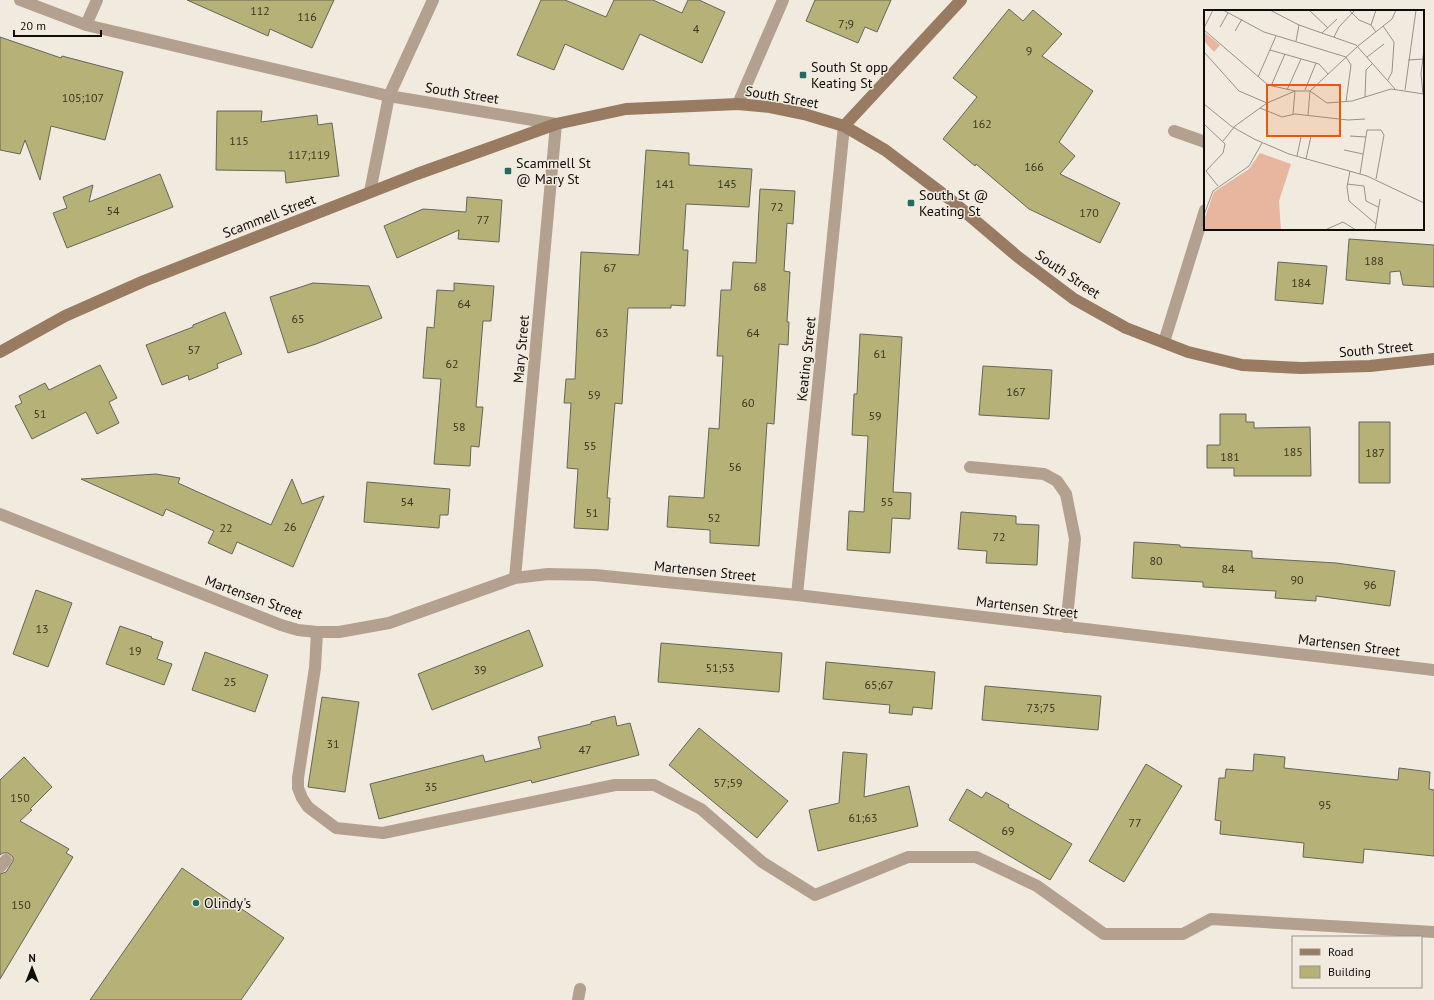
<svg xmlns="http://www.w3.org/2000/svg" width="1434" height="1000" viewBox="0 0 1434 1000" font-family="'PT Sans',sans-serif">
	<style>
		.building { fill: #b6b177; stroke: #66655a }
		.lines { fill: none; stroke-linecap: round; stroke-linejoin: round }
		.lane { stroke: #b4a08e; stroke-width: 12 }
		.street { stroke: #b4a08e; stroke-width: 12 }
		.secondary { stroke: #987b60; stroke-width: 12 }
		.poi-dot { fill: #236a60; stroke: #f1ebdf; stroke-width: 1.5 }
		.labels { text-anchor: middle; stroke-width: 3; stroke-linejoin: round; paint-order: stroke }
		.number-label { font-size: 12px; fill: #393624 }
		.poi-label { font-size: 14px; fill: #0f0d09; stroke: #f1ebdf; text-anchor: start }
		.street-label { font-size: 14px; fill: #0f0d09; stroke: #f1ebdf }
		.inset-road { fill: none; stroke: #979289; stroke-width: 1 }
		.view { fill: #e8590c; fill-opacity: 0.15; stroke: #e8590c; stroke-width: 2 }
		.inset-edge { fill: none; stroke: #0f0d09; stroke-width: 2 }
	</style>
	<rect width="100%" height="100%" fill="#f1ebdf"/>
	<!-- building -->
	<path class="building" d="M 187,0 L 334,0 L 312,48 L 270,29 L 268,36 Z
		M 541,0 L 565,0 L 606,17 L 614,0 L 653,0 L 682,13 L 688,0 L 699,0 L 725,12 L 702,63 L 640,34 L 623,70 L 565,44 L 554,70 L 517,55 Z
		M 815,0 L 891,0 L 877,32 L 865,27 L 858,43 L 806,21 Z
		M 1009,9 L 1023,21 L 1033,10 L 1062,34 L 1042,56 L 1093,91 L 1059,142 L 1075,156 L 1060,174 L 1120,203 L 1100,243 L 1029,209 L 976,164 L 975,166 L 943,139 L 977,97 L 953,78 Z
		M 0,37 L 61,58 L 62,56 L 123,72 L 105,140 L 51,126 L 40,180 L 25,140 L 20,154 L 0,150 Z
		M 217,111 L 262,111 L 261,122 L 317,115 L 318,125 L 332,123 L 339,176 L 286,183 L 285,171 L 216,170 Z
		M 646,150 L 689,153 L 689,165 L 752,169 L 749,207 L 686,204 L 683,250 L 688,250 L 685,306 L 671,305 L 671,308 L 628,308 L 622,404 L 615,403 L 607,498 L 610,498 L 608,530 L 574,528 L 578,469 L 567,468 L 571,403 L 564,403 L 566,379 L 575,379 L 581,252 L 639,255 Z
		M 160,174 L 173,207 L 67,248 L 53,213 L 67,208 L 63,197 L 93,185 L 89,202 Z
		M 760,189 L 795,191 L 793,224 L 787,223 L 784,271 L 790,272 L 787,322 L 789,322 L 788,345 L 779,344 L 774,424 L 767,423 L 759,546 L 710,543 L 710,530 L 667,527 L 669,496 L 704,498 L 709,428 L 719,429 L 723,356 L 717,356 L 721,290 L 731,290 L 733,262 L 756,263 Z
		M 467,197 L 502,200 L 499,242 L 458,239 L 459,230 L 397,258 L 384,226 L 423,209 L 466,212 Z
		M 1349,239 L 1434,245 L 1434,287 L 1403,285 L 1400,271 L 1390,272 L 1390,284 L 1346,280 Z
		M 1278,262 L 1327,266 L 1323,304 L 1275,300 Z
		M 313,283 L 369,286 L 382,318 L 316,344 L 288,353 L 270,297 Z
		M 454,283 L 494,286 L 491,321 L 483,321 L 476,407 L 483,407 L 479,447 L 471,446 L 470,466 L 434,464 L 441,379 L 423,378 L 427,327 L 434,328 L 437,290 L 454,291 Z
		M 225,312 L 242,354 L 217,364 L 218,368 L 189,380 L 188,375 L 162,385 L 146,345 L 193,327 L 193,325 Z
		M 860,334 L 902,337 L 893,492 L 911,493 L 910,519 L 892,518 L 890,553 L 847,550 L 849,511 L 864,512 L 868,436 L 852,435 L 854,394 L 857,394 Z
		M 100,365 L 117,398 L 109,402 L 119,423 L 97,434 L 86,412 L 32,439 L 15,406 L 22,403 L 19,396 L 45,383 L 49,390 Z
		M 983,366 L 1052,370 L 1049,419 L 979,415 Z
		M 1220,414 L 1246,414 L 1246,422 L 1254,422 L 1254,428 L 1310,427 L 1311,476 L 1234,476 L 1234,468 L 1207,468 L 1207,445 L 1220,445 Z
		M 1359,422 L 1390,422 L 1390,483 L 1359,483 Z
		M 156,474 L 180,478 L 178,483 L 271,525 L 292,479 L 302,504 L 324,496 L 293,567 L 237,542 L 232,554 L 208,543 L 214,531 L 166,509 L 163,516 L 81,479 Z
		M 367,482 L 450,489 L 448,515 L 440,515 L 439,528 L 364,522 Z
		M 961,512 L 1016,516 L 1016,524 L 1039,525 L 1037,565 L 986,563 L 987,551 L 958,549 Z
		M 1134,542 L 1180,545 L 1180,547 L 1252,551 L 1252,558 L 1336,563 L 1395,571 L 1390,606 L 1316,596 L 1316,601 L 1275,598 L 1276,591 L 1203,587 L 1203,582 L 1132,578 Z
		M 36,590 L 72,603 L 48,667 L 13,654 Z
		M 120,626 L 152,637 L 151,638 L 163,642 L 157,659 L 172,664 L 164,685 L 106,664 Z
		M 529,630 L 543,666 L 432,710 L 418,674 Z
		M 661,643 L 782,653 L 779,692 L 658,682 Z
		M 205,652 L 268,675 L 255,712 L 192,690 Z
		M 826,662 L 935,672 L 932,709 L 913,707 L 912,715 L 889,713 L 890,705 L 823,699 Z
		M 985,686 L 1101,696 L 1098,730 L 982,720 Z
		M 322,697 L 359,702 L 345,792 L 308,787 Z
		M 615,716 L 617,726 L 630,723 L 639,755 L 532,783 L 531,780 L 379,819 L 370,784 L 483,755 L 485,762 L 541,748 L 538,737 L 591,724 L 591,722 Z
		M 699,728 L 788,801 L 757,838 L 669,765 Z
		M 843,752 L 867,754 L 864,797 L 909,786 L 918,826 L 818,851 L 809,810 L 839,803 Z
		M 1254,754 L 1285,757 L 1284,768 L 1398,780 L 1399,768 L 1430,772 L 1429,789 L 1434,790 L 1434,856 L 1364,849 L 1363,863 L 1303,857 L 1304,843 L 1220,834 L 1221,821 L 1215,820 L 1219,778 L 1225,778 L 1226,769 L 1253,771 Z
		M 24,757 L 52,787 L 30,809 L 32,810 L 20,821 L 69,849 L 66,853 L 73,857 L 0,979 L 0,874 L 6,872 L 13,861 L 13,857 L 8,853 L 3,853 L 0,855 L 0,780 Z
		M 1146,764 L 1182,786 L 1124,882 L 1089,861 Z
		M 967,789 L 982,798 L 986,792 L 1009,805 L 1008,807 L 1072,844 L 1050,880 L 949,820 Z
		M 182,868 L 284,938 L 241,1000 L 90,1000 Z"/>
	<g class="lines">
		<!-- lane -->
		<path class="lane" d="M 1174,131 L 1205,142
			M 1164,342 L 1205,210
			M 970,467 L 1044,474 L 1057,481 L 1066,494 L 1075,539 L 1066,627
			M 317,632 L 315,668 L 298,778 L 298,788 L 302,798 L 308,807 L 336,828 L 383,833 L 615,785 L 654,785 L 701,809 L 762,862 L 815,895 L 908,857 L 976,857 L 1037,886 L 1104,934 L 1183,934 L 1211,919 L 1434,932
			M 0,867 L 6,860
			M 578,1000 L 580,989"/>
		<!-- street -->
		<path class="street" d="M 20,0 L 86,25 L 389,96 L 556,124 L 515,578
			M 86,25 L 97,0
			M 738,104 L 783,0
			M 370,192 L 389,96 L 433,0
			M 0,514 L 281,625 L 298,630 L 317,632 L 339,632 L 389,623 L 515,578 L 548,574 L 595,575 L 797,595 L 1434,670
			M 797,595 L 844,126"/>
		<!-- secondary -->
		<path class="secondary" d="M 844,126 L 961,0
			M 0,352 L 65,316 L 144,281 L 417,174 L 556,124 L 626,109 L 738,104 L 770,107 L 804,114 L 844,126 L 885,150 L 951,200 L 1018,257 L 1074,299 L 1126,328 L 1188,352 L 1242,365 L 1301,368 L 1370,366 L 1434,359"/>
	</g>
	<!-- markers -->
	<g class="poi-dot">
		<rect x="799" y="71" width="8" height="8" rx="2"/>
		<rect x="504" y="167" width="8" height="8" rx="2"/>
		<rect x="907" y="199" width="8" height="8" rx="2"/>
		<circle cx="196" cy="903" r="4"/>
	</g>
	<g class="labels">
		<!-- number labels -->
		<g class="number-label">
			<text x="260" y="15">112</text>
			<text x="307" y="21">116</text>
			<text x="846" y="28">7;9</text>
			<text x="696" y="33">4</text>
			<text x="1029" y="55">9</text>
			<text x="83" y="102">105;107</text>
			<text x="982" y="128">162</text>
			<text x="239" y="145">115</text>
			<text x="309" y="159">117;119</text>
			<text x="1034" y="171">166</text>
			<text x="665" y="188">141</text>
			<text x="727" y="188">145</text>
			<text x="777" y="211">72</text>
			<text x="113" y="215">54</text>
			<text x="1089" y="217">170</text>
			<text x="483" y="224">77</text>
			<text x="1374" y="265">188</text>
			<text x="610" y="272">67</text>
			<text x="1301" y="287">184</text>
			<text x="760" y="291">68</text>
			<text x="464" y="308">64</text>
			<text x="298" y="323">65</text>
			<text x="602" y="337">63</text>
			<text x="753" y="337">64</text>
			<text x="194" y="354">57</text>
			<text x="880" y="358">61</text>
			<text x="452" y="368">62</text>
			<text x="1016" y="396">167</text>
			<text x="594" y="399">59</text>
			<text x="748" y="407">60</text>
			<text x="40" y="418">51</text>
			<text x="875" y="420">59</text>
			<text x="459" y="431">58</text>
			<text x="590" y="450">55</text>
			<text x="1293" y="456">185</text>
			<text x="1375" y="457">187</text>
			<text x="1230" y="461">181</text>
			<text x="735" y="471">56</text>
			<text x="407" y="506">54</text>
			<text x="887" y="506">55</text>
			<text x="592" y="517">51</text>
			<text x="714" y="522">52</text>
			<text x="290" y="531">26</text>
			<text x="226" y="532">22</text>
			<text x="999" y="541">72</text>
			<text x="1156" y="565">80</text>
			<text x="1228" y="573">84</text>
			<text x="1297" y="584">90</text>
			<text x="1370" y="589">96</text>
			<text x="42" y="633">13</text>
			<text x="135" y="655">19</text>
			<text x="720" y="672">51;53</text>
			<text x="480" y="674">39</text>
			<text x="230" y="686">25</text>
			<text x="879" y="689">65;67</text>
			<text x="1041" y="712">73;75</text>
			<text x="333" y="748">31</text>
			<text x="585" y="754">47</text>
			<text x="728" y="787">57;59</text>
			<text x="431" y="791">35</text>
			<text x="20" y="802">150</text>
			<text x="1325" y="809">95</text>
			<text x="863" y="822">61;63</text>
			<text x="1135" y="827">77</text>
			<text x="1008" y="835">69</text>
			<text x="21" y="909">150</text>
		</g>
		<!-- poi labels -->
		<g class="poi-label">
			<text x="811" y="72">South St opp<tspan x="811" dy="16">Keating St</tspan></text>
			<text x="516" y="168">Scammell St<tspan x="516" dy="16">@ Mary St</tspan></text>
			<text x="919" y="200">South St @<tspan x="919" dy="16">Keating St</tspan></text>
			<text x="204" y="908">Olindy's</text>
		</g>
		<!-- street labels -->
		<g class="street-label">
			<text transform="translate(462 93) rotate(9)" y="5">South Street</text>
			<text transform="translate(782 97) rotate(10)" y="5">South Street</text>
			<text transform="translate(269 216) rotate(-21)" y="5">Scammell Street</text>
			<text transform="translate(1068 274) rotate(34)" y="5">South Street</text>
			<text transform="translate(521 349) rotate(-85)" y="5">Mary Street</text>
			<text transform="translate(1376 349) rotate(-5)" y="5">South Street</text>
			<text transform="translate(806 359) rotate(-84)" y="5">Keating Street</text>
			<text transform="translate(705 571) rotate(6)" y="5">Martensen Street</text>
			<text transform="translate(254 597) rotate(20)" y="5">Martensen Street</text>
			<text transform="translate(1027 607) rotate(7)" y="5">Martensen Street</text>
			<text transform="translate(1349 645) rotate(7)" y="5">Martensen Street</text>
		</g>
	</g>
	<!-- overview -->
	<g transform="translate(1204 10)">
		<rect width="220" height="220" fill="#f1ebdf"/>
		<path d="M 0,22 L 16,35 L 10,42 L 0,31 ZM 56,143 L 87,154 L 75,191 L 77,220 L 0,220 L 0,210 L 10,182 L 45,159 Z" fill="#e8b69f"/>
		<path class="inset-road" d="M 19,0 L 60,22 L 142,47M 66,0 L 95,15 L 152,35 L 191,79M 105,0 L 124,18M 145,0 L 155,10 L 167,15 L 172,22M 167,15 L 172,0M 179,16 L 190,32 L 188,62 L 184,70M 16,17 L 24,3M 0,18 L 9,0M 0,20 L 64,75 L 91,81 L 106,81 L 123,93 L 148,91 L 187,79 L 220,84M 31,21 L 38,9M 118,23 L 133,9M 130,27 L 135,17 L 151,0M 92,31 L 95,15M 66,40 L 115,54 L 124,64M 0,42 L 35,81 L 63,93M 163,47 L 180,34M 204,50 L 220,49M 54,67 L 72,26M 67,76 L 81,44M 83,80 L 97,49M 101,80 L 112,53M 201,80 L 212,0M 219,84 L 217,64 L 220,39M 161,87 L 162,60 L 169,53M 142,92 L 147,55 L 142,47M 0,94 L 27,116 L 50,129 L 85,144 L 163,166 L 220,193M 56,98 L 78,107 L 91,104 L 144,110 L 161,109M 89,104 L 91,81M 104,105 L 106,81 L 154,36 L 188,9 L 192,0M 0,114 L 21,134 L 19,143 L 2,161 L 14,176M 146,126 L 162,127M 19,131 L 31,116 L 63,93 L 91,81M 140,140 L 159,144M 93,146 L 97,127M 102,149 L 107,126M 146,161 L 143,177 L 145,191 L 172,214M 156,164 L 163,120 L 177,120 L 180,125 L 172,169M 143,174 L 160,176 L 162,191 L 174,197M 0,205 L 9,181 L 45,156 L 58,133M 121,220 L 139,212 L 152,220M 171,220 L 176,189"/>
		<path class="view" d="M 63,75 L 136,75 L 136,126 L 63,126 Z"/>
		<rect width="220" height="220" class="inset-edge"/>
	</g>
	<!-- legend -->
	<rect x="1292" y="936" width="130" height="52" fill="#f1ebdf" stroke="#979289"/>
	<rect x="1300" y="949" width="20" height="6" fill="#987b60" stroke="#979289"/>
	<text x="1328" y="956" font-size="12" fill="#0f0d09">Road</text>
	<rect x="1300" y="966" width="20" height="12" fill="#b6b177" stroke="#979289"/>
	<text x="1328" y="976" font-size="12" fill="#0f0d09">Building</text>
	<!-- north arrow -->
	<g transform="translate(32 968)" stroke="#f1ebdf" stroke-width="3" paint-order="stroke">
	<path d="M0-3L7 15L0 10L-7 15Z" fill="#0f0d09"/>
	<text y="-6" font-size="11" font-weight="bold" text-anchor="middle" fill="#0f0d09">N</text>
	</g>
	<!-- scale -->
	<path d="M14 30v6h87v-6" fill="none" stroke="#0f0d09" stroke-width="2"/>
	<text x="20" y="30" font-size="12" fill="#0f0d09" stroke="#f1ebdf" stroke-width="3" paint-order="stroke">20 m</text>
</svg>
